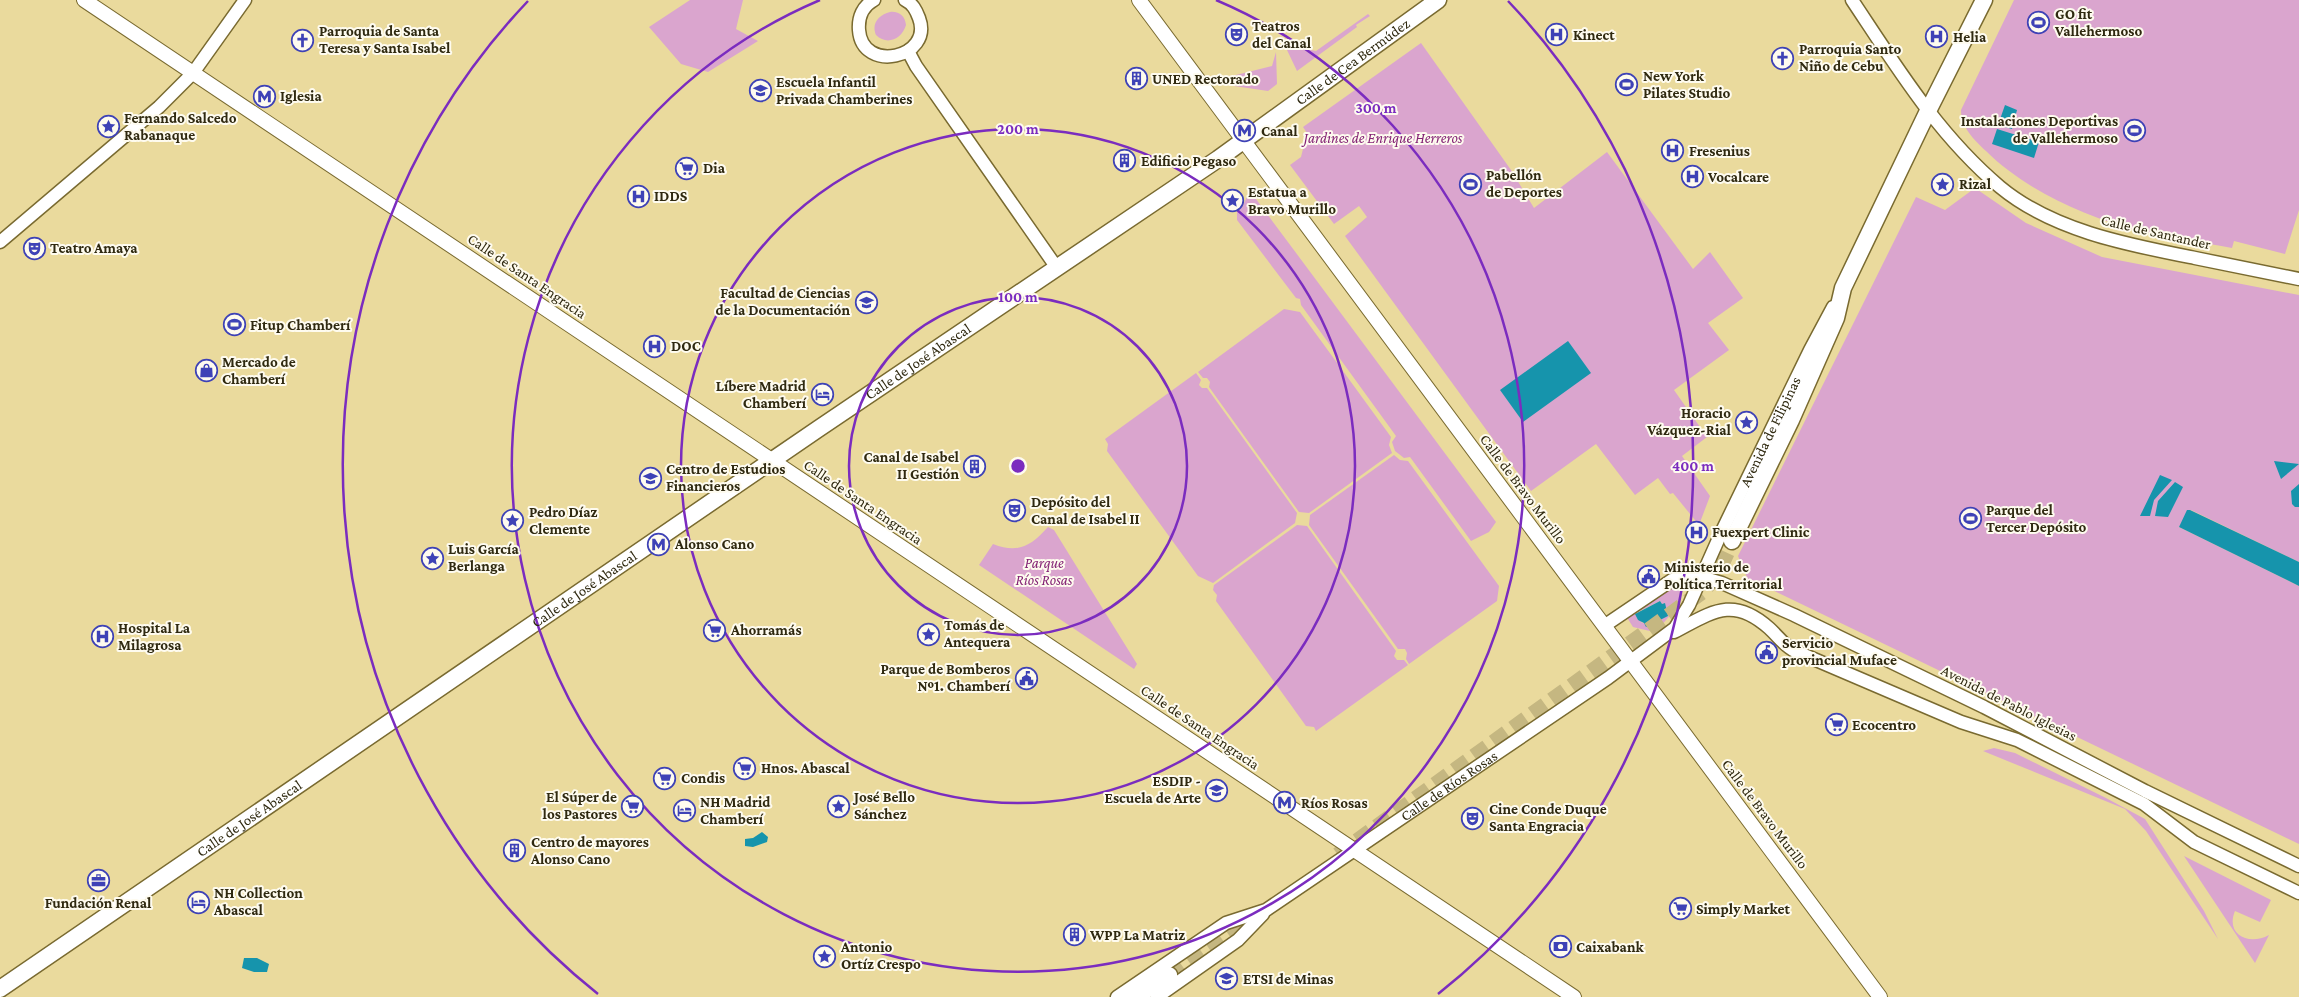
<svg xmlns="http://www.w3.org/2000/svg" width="2299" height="997" viewBox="0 0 2299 997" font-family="'Crimson Pro',serif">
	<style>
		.green { fill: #daa5ce; fill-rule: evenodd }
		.water { fill: #1694ac }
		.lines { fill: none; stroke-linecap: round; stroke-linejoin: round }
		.primary-tunnel { stroke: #c5b781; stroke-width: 16; stroke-dasharray: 16 8; stroke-linecap: butt }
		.tertiary-casing { stroke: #796a30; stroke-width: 15 }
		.secondary-casing { stroke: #796a30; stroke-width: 16 }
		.primary-casing { stroke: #796a30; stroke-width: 19 }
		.tertiary { stroke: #fff; stroke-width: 12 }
		.secondary { stroke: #fff; stroke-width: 14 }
		.primary { stroke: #fff; stroke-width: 16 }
		.ring { fill: none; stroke: #7b2cbf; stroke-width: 2.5 }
		.labels { text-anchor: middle; stroke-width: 4; stroke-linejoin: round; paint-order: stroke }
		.poi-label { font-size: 15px; font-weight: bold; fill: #2f2910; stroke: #fefbef; text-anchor: start }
		.street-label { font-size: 15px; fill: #2f2910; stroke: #fefbef }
		.park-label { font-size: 15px; font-style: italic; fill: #842375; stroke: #fefbef }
		.centre { fill: #7b2cbf; stroke: #fefbef; stroke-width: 2.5 }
		.ring-label { font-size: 15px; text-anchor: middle; font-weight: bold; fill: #7b2cbf; stroke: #fefbef; stroke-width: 4; stroke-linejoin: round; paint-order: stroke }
	</style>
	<rect width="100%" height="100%" fill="#eada9d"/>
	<!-- green -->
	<path class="green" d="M 690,0 L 743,0 L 736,29 L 758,41 L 708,72 L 681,64 L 649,27 Z
		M 2014,0 L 2299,0 L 2299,210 L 2285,254 L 2234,241 L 2232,248 C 2200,242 2168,238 2137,230 C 2085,217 2024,189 1986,151 C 1974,140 1961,127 1961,110 Z
		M 890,12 C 899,11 905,16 906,25 C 902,39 887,46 876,35 C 871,23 879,15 890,12 Z
		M 1368,14 L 1370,16 L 1356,25 L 1357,27 L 1297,71 L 1287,50 L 1292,47 L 1316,51 Z
		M 1421,43 L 1511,170 L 1534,208 L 1607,152 L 1693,269 L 1710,252 L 1743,298 L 1708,323 L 1729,350 L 1674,390 L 1707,437 L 1682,456 L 1710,496 L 1699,525 L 1673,493 L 1670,494 L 1658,478 L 1635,495 L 1596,444 L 1531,491 L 1345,236 L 1367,217 L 1359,206 L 1334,224 L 1290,165 L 1301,157 L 1307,133 L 1303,127 Z
		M 1276,52 L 1277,84 L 1268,91 L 1234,86 L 1228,77 L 1272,66 Z
		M 1975,188 L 2026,223 L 2102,257 L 2299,295 L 2299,562 L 2191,510 L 2179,527 L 2299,586 L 2299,844 L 1760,584 L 1749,582 L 1738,556 L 1916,197 L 1945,210 Z
		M 1248,195 L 1253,195 L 1496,522 L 1489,532 L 1471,541 L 1410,457 L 1404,458 L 1395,451 L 1392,442 L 1396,436 L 1301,305 L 1300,299 L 1296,298 L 1237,220 L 1237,208 L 1242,207 Z
		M 1284,309 L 1300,312 L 1391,437 L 1389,445 L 1392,453 L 1309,513 L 1299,512 L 1209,387 L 1210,382 L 1207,378 L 1203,378 L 1198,372 Z
		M 1196,373 L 1201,380 L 1199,385 L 1202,388 L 1207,388 L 1297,513 L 1295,523 L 1213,583 L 1198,576 L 1107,451 L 1108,444 L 1105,439 Z
		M 1394,455 L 1400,460 L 1408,461 L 1499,586 L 1497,601 L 1409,664 L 1406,659 L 1407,653 L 1405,649 L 1398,649 L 1309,525 L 1310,515 Z
		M 1297,525 L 1307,526 L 1396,651 L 1394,656 L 1397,660 L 1404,660 L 1408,665 L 1316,731 L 1314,727 L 1306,726 L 1216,601 L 1217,595 L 1213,590 L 1214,585 Z
		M 1048,527 L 1054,530 L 1137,664 L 1134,669 L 979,565 L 993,544 C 1018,554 1031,546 1048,527 Z
		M 1680,585 L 1683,589 C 1678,607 1668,620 1654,632 L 1633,627 L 1626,616 L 1664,592 ZM 1660,601 L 1662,605 L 1664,603 L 1668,616 L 1642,623 L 1640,619 L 1638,620 L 1636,613 Z
		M 1994,748 L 2015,753 L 2106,798 L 2145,819 L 2204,911 L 2218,939 L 2146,831 L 2125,809 L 1983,751 Z
		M 2184,856 L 2271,900 L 2260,922 L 2235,911 C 2225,935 2249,946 2269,935 L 2255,963 Z"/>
	<!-- water -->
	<path class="water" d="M 2005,105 L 2017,110 L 2012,129 L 1998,125 Z
		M 1997,129 L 2039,142 L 2034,158 L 1992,144 Z
		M 1568,341 L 1591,373 L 1523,422 L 1500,390 Z
		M 2274,461 L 2299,464 L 2281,479 Z
		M 2160,475 L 2172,480 L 2154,500 L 2150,516 L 2140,516 Z
		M 2175,482 L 2183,487 L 2168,517 L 2155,516 L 2158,501 Z
		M 2299,484 L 2299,507 L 2295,507 L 2292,504 L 2291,491 Z
		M 2187,510 L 2190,510 L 2299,562 L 2299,586 L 2179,527 Z
		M 1660,601 L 1662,604 L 1665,603 L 1668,616 L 1646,627 L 1644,623 L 1638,620 L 1635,614 Z
		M 762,832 L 768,837 L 767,842 L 753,847 L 745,846 L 745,839 L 753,838 Z
		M 244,958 L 257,958 L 269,964 L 267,972 L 254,972 L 242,968 Z"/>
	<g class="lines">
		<!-- primary-tunnel -->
		<path class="primary-tunnel" d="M 1338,855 L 1703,591 L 1717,574 L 1732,541
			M 1169,975 L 1257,913"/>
		<defs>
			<g id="tertiary">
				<path d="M 874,0 C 863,6 858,17 859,30 C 862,74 934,58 919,18 C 916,10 913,4 905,0"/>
				<path d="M 1852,0 C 1896,66 1938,135 2000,187 C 2053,231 2129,245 2195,258 C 2229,265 2264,272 2299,279"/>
				<path d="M 908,51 L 916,66 L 1057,268"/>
				<path d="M 0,242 L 159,107 L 193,73 L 245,0"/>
				<path d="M 1604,626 L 1672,580 L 1684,576 L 1701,577 L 1722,583 L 1794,615 L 1984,707 L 2145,791 L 2299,866"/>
				<path d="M 1674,632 C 1711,613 1732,595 1769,628 C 1778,636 1784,646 1795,651 L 1961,722 L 2017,740 L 2144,804 L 2194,842 L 2299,893"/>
				<path id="s1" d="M 1117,997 L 1226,923 L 1266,910 L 1608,678 L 1675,628 L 1689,605 L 1722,531 L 1810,350 L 1833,307"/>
				<path d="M 1157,997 L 1238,940 L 1263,914"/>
			</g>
			<path id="secondary" d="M 84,0 L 1574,997
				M 1139,0 L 1880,997"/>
			<g id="primary">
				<path d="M 1732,541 L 1791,420 L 1836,318 L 1843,288 L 1928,111 L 1984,0"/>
				<path id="s2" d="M 0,989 L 818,429 L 1218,159 L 1438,0"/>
				<path d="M 1136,997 L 1169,975"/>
			</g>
		</defs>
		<!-- tertiary casing -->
		<use href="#tertiary" class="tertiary-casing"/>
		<!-- secondary casing -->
		<use href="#secondary" class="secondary-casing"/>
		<!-- primary casing -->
		<use href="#primary" class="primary-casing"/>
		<!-- tertiary -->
		<use href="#tertiary" class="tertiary"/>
		<!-- secondary -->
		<use href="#secondary" class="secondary"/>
		<!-- primary -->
		<use href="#primary" class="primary"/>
	</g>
	<!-- distance rings -->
	<g class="ring">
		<circle cx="1018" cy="466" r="169"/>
		<circle cx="1018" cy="466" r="337"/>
		<path d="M1216 0A506 506 0 1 1 820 0"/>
		<path d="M598 994A675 675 0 0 1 528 1M1508 1A675 675 0 0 1 1438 994"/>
	</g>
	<!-- icons -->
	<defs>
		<symbol id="stadium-ring" viewBox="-11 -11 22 22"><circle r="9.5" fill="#fefbef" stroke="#3e42b6" stroke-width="1.5"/><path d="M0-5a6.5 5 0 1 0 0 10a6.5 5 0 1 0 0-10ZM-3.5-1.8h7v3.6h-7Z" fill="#3e42b6"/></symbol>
		<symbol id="theatre-ring" viewBox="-11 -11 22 22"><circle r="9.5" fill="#fefbef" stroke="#3e42b6" stroke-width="1.5"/><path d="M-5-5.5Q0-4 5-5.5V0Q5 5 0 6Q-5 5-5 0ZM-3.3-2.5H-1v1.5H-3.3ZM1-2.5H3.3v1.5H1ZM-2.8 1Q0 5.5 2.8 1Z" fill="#3e42b6"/></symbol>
		<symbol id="hospital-ring" viewBox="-11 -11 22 22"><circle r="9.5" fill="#fefbef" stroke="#3e42b6" stroke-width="1.5"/><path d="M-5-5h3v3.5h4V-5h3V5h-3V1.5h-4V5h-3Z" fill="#3e42b6"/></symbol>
		<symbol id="church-ring" viewBox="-11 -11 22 22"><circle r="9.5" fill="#fefbef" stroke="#3e42b6" stroke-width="1.5"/><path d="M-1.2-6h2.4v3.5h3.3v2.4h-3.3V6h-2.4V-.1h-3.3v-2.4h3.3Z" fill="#3e42b6"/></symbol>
		<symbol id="building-ring" viewBox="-11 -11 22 22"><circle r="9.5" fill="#fefbef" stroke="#3e42b6" stroke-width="1.5"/><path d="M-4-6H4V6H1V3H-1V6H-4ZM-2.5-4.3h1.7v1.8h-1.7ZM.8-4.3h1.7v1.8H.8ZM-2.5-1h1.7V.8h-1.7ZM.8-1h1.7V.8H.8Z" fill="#3e42b6"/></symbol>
		<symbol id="school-ring" viewBox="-11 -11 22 22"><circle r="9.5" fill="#fefbef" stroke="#3e42b6" stroke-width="1.5"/><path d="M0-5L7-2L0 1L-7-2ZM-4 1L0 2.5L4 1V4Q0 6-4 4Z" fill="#3e42b6"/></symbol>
		<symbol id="metro-ring" viewBox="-11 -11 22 22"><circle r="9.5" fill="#fefbef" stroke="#3e42b6" stroke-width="1.5"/><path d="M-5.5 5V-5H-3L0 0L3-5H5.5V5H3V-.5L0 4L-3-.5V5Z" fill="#3e42b6"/></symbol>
		<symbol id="sight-ring" viewBox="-11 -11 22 22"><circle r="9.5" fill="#fefbef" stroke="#3e42b6" stroke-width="1.5"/><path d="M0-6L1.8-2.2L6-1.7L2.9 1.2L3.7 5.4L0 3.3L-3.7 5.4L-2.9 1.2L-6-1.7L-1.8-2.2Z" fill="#3e42b6"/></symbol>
		<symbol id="supermarket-ring" viewBox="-11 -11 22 22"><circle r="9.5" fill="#fefbef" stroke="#3e42b6" stroke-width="1.5"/><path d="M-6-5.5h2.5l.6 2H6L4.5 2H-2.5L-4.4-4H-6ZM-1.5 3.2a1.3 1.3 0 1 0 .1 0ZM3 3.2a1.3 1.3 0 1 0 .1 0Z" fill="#3e42b6"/></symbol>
		<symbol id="university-ring" viewBox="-11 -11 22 22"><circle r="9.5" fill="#fefbef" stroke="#3e42b6" stroke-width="1.5"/><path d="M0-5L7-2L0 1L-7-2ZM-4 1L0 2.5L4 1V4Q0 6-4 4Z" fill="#3e42b6"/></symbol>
		<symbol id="shop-ring" viewBox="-11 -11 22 22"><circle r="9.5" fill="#fefbef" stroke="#3e42b6" stroke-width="1.5"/><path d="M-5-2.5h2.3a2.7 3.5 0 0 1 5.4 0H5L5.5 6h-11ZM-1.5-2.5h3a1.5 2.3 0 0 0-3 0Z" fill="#3e42b6"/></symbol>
		<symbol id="hotel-ring" viewBox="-11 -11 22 22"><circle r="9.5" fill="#fefbef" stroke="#3e42b6" stroke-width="1.5"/><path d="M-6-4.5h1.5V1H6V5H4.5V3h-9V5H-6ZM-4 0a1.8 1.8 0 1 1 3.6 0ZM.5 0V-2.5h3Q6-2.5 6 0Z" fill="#3e42b6"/></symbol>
		<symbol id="civic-ring" viewBox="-11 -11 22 22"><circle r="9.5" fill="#fefbef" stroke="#3e42b6" stroke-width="1.5"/><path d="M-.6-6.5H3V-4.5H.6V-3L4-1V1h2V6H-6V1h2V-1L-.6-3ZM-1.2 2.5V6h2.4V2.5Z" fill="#3e42b6"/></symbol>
		<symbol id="office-ring" viewBox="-11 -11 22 22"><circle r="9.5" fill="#fefbef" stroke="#3e42b6" stroke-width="1.5"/><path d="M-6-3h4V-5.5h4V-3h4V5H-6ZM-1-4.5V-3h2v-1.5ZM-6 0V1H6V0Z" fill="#3e42b6"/></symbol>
		<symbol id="bank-ring" viewBox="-11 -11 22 22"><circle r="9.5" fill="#fefbef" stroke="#3e42b6" stroke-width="1.5"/><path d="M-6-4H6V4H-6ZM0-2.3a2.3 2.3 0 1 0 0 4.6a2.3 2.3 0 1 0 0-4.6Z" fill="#3e42b6"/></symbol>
	</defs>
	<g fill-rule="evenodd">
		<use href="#stadium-ring" x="2026" y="10" width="25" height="25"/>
		<use href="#theatre-ring" x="1224" y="22" width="25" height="25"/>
		<use href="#hospital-ring" x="1544" y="22" width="25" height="25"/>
		<use href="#hospital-ring" x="1924" y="24" width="25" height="25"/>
		<use href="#church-ring" x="290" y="28" width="25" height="25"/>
		<use href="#church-ring" x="1770" y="46" width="25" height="25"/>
		<use href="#building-ring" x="1124" y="66" width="25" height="25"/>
		<use href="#stadium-ring" x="1614" y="72" width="25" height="25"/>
		<use href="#school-ring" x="748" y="78" width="25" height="25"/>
		<use href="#metro-ring" x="252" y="84" width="25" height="25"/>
		<use href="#sight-ring" x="96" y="114" width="25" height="25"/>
		<use href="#stadium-ring" x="2122" y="118" width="25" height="25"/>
		<use href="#metro-ring" x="1232" y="118" width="25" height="25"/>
		<use href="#hospital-ring" x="1660" y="138" width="25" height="25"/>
		<use href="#building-ring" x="1112" y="148" width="25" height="25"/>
		<use href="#supermarket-ring" x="674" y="156" width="25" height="25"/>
		<use href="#hospital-ring" x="1680" y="164" width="25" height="25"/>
		<use href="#stadium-ring" x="1458" y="172" width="25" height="25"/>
		<use href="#sight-ring" x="1930" y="172" width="25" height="25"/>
		<use href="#hospital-ring" x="626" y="184" width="25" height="25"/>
		<use href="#sight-ring" x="1220" y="188" width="25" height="25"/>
		<use href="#theatre-ring" x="22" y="236" width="25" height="25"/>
		<use href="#university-ring" x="854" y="290" width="25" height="25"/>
		<use href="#stadium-ring" x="222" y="312" width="25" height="25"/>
		<use href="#hospital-ring" x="642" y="334" width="25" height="25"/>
		<use href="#shop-ring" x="194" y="358" width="25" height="25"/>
		<use href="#hotel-ring" x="810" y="382" width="25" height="25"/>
		<use href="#sight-ring" x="1734" y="410" width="25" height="25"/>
		<use href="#building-ring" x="962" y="454" width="25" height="25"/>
		<use href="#university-ring" x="638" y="466" width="25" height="25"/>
		<use href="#theatre-ring" x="1002" y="498" width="25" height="25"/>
		<use href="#stadium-ring" x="1958" y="506" width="25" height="25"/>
		<use href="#sight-ring" x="500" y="508" width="25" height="25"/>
		<use href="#hospital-ring" x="1684" y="520" width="25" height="25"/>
		<use href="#metro-ring" x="646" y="532" width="25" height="25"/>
		<use href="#sight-ring" x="420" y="546" width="25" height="25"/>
		<use href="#civic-ring" x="1636" y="564" width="25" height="25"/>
		<use href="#supermarket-ring" x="702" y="618" width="25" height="25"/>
		<use href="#sight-ring" x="916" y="622" width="25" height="25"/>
		<use href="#hospital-ring" x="90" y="624" width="25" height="25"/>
		<use href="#civic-ring" x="1754" y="640" width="25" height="25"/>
		<use href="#civic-ring" x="1014" y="666" width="25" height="25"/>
		<use href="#supermarket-ring" x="1824" y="712" width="25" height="25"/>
		<use href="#supermarket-ring" x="732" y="756" width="25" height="25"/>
		<use href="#supermarket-ring" x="652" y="766" width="25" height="25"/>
		<use href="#university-ring" x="1204" y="778" width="25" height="25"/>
		<use href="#metro-ring" x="1272" y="790" width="25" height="25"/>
		<use href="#supermarket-ring" x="620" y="794" width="25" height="25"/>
		<use href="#sight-ring" x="826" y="794" width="25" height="25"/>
		<use href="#hotel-ring" x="672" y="798" width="25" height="25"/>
		<use href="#theatre-ring" x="1460" y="806" width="25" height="25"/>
		<use href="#building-ring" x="502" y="838" width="25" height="25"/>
		<use href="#office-ring" x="86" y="868" width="25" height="25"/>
		<use href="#hotel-ring" x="186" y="890" width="25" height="25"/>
		<use href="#supermarket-ring" x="1668" y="896" width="25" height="25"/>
		<use href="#building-ring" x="1062" y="922" width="25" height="25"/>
		<use href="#bank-ring" x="1548" y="934" width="25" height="25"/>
		<use href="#sight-ring" x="812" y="944" width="25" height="25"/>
		<use href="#university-ring" x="1214" y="966" width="25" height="25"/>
	</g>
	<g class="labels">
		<!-- poi labels -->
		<g class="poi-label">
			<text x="2055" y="19">GO fit<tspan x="2055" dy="17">Vallehermoso</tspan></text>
			<text x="1252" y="31">Teatros<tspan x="1252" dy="17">del Canal</tspan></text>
			<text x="319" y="36">Parroquia de Santa<tspan x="319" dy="17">Teresa y Santa Isabel</tspan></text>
			<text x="1573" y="40">Kinect</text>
			<text x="1953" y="42">Helia</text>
			<text x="1799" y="54">Parroquia Santo<tspan x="1799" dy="17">Niño de Cebu</tspan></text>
			<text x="1643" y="81">New York<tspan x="1643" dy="17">Pilates Studio</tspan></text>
			<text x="1152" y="84">UNED Rectorado</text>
			<text x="776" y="87">Escuela Infantil<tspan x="776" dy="17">Privada Chamberines</tspan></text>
			<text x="280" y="101">Iglesia</text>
			<text x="124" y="123">Fernando Salcedo<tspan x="124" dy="17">Rabanaque</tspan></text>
			<text x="2118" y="126" text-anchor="end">Instalaciones Deportivas<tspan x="2118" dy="17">de Vallehermoso</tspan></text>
			<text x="1261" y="136">Canal</text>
			<text x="1689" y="156">Fresenius</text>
			<text x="1141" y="166">Edificio Pegaso</text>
			<text x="703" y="173">Dia</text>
			<text x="1486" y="180">Pabellón<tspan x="1486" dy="17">de Deportes</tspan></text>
			<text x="1708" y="182">Vocalcare</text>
			<text x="1959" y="189">Rizal</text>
			<text x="1248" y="197">Estatua a<tspan x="1248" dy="17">Bravo Murillo</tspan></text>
			<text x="654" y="201">IDDS</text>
			<text x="50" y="253">Teatro Amaya</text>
			<text x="850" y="298" text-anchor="end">Facultad de Ciencias<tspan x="850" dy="17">de la Documentación</tspan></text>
			<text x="250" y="330">Fitup Chamberí</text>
			<text x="671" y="351">DOC</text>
			<text x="222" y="367">Mercado de<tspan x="222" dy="17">Chamberí</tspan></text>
			<text x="806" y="391" text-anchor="end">Líbere Madrid<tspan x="806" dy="17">Chamberí</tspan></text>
			<text x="1731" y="418" text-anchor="end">Horacio<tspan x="1731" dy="17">Vázquez-Rial</tspan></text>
			<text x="959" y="462" text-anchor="end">Canal de Isabel<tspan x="959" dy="17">II Gestión</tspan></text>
			<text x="666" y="474">Centro de Estudios<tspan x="666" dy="17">Financieros</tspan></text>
			<text x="1031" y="507">Depósito del<tspan x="1031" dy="17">Canal de Isabel II</tspan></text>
			<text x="1986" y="515">Parque del<tspan x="1986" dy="17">Tercer Depósito</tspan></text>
			<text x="529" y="517">Pedro Díaz<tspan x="529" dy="17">Clemente</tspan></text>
			<text x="1712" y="537">Fuexpert Clinic</text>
			<text x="675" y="549">Alonso Cano</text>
			<text x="448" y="554">Luis García<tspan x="448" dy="17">Berlanga</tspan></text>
			<text x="1664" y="572">Ministerio de<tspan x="1664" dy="17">Política Territorial</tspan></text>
			<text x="944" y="630">Tomás de<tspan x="944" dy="17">Antequera</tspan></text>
			<text x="118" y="633">Hospital La<tspan x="118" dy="17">Milagrosa</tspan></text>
			<text x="731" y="635">Ahorramás</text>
			<text x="1782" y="648">Servicio<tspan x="1782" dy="17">provincial Muface</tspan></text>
			<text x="1010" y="674" text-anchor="end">Parque de Bomberos<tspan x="1010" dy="17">Nº1. Chamberí</tspan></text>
			<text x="1852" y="730">Ecocentro</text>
			<text x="761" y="773">Hnos. Abascal</text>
			<text x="681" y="783">Condis</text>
			<text x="1201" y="786" text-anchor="end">ESDIP -<tspan x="1201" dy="17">Escuela de Arte</tspan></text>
			<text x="617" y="802" text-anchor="end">El Súper de<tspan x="617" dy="17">los Pastores</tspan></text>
			<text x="854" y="802">José Bello<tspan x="854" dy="17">Sánchez</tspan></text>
			<text x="700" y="807">NH Madrid<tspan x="700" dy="17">Chamberí</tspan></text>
			<text x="1301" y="808">Ríos Rosas</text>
			<text x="1489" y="814">Cine Conde Duque<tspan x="1489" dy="17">Santa Engracia</tspan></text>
			<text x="531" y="847">Centro de mayores<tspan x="531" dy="17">Alonso Cano</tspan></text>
			<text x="214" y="898">NH Collection<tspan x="214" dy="17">Abascal</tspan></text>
			<text x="98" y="908" text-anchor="middle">Fundación Renal</text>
			<text x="1696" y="914">Simply Market</text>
			<text x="1090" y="940">WPP La Matriz</text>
			<text x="841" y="952">Antonio<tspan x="841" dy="17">Ortíz Crespo</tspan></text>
			<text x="1576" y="952">Caixabank</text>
			<text x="1243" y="984">ETSI de Minas</text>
		</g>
		<!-- street labels -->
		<g class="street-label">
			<text dy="5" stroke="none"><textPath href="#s2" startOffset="1640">Calle de Cea Bermúdez</textPath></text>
			<text transform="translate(2156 232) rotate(13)" y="5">Calle de Santander</text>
			<text transform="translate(527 276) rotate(34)" y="5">Calle de Santa Engracia</text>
			<text dy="5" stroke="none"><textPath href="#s2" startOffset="1112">Calle de José Abascal</textPath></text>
			<text dy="5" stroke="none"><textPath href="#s1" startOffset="889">Avenida de Filipinas</textPath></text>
			<text transform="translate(1523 489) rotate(53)" y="5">Calle de Bravo Murillo</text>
			<text transform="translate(863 502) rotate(34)" y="5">Calle de Santa Engracia</text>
			<text dy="5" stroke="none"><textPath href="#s2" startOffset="708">Calle de José Abascal</textPath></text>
			<text transform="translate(2009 703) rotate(27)" y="5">Avenida de Pablo Iglesias</text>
			<text transform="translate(1200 727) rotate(34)" y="5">Calle de Santa Engracia</text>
			<text dy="5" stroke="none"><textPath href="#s1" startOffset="395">Calle de Ríos Rosas</textPath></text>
			<text transform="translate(1765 814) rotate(53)" y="5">Calle de Bravo Murillo</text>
			<text dy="5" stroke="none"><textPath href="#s2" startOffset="302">Calle de José Abascal</textPath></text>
		</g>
		<!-- park labels -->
		<g class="park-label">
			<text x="1383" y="143">Jardines de Enrique Herreros</text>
			<text x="1044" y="568">Parque<tspan x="1044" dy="17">Ríos Rosas</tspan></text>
		</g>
	</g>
	<circle cx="1018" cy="466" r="8" class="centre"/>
	<g class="ring-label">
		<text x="1376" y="113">300 m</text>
		<text x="1018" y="134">200 m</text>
		<text x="1018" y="302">100 m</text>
		<text x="1693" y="471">400 m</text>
	</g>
</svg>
